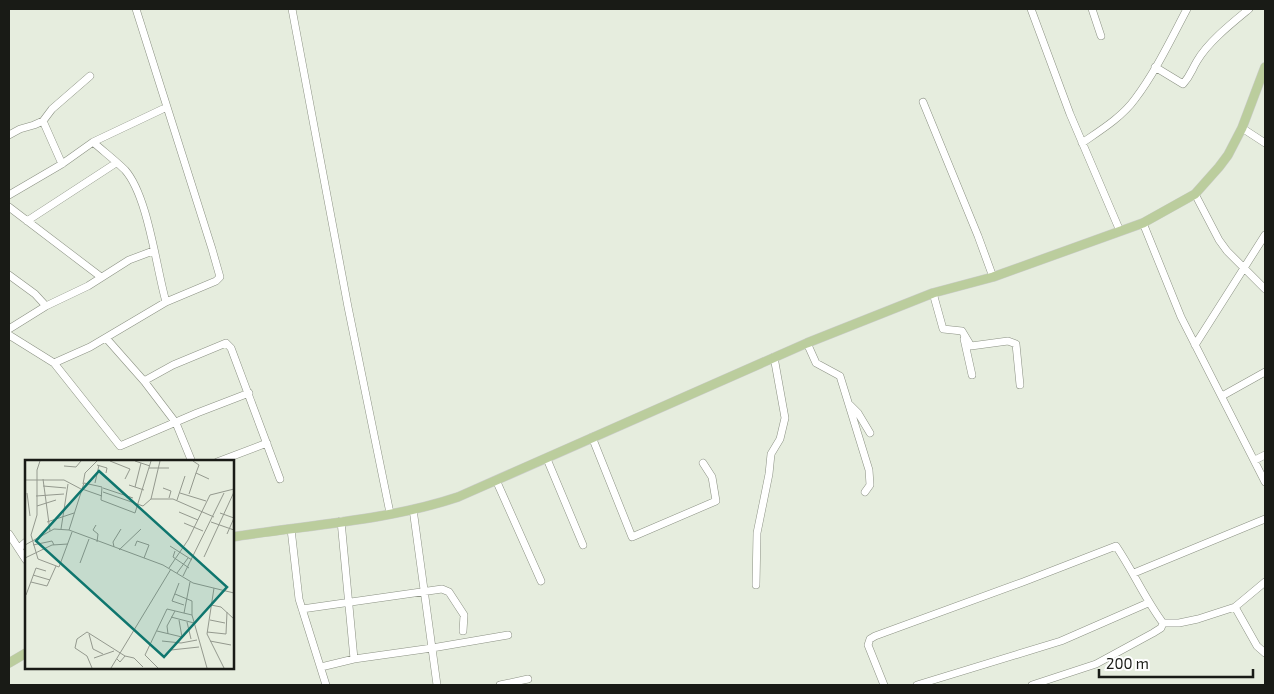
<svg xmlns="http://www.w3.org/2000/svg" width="1274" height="694" viewBox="0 0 1274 694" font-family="'Exo 2',sans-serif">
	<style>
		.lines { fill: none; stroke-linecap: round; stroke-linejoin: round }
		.minor-casing { stroke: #8b9183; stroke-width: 8 }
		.major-casing { stroke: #cccdcc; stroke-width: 10 }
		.minor { stroke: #fff; stroke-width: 7 }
		.major { stroke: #bbcd9d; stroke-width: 9 }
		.inset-road { fill: none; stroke: #94998e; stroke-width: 1 }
		.view { fill: #0f766e; fill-opacity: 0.15; stroke: #0f766e; stroke-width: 2.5 }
		.inset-edge { fill: none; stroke: #191b16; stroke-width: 2.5 }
	</style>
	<rect width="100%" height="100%" fill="#e6edde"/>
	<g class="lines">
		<defs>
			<path id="minor" d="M 292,9 L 348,307 L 390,513
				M 1031,9 L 1070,114 L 1120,231
				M 1092,9 L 1101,36
				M 1155,67 L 1183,84 C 1191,75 1191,71 1197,61 C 1208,42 1232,23 1249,9
				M 923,102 L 978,236 L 993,277
				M 43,121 L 62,164
				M 1242,128 L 1265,143
				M 9,135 L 20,129 L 34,125 L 43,121 L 52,109 L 90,76
				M 93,142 C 103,151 115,160 125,170 C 148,196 156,267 166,302
				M 1082,143 C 1101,130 1122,117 1135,99 C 1156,71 1171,39 1187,9
				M 1195,194 L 1219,240 L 1227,251 L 1265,289
				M 9,195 L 62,164 L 93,142 L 167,107
				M 9,207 L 101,277
				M 27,221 L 116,163
				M 1143,223 L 1181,317 L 1265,482
				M 9,275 L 35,294 L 46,306
				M 933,293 L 943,329 L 962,331 L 971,346 L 1008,341 L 1016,344 L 1020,385
				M 9,329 L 46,306 L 88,286 L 129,260 L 153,251
				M 9,335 L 54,363 L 120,446 L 197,413 L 249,393
				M 106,338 L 144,381 L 176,423 L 192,462
				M 964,339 L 972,375
				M 807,343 L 816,363 L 840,376 L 869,470 L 870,485 L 865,492
				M 1195,345 L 1265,235
				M 54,363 L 90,347 L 166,302 L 216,281 L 220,277 L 212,249 L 136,9
				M 144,381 L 173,365 L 226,343 L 231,348 L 280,479
				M 1222,396 L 1265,372
				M 850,405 L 858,413 L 870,433
				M 592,437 L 632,537 L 716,501 L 712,477 L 703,463
				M 547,459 L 583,545
				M 1255,460 L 1265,455
				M 217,462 L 267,443
				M 496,480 L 541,581
				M 413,509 L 437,685
				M 341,521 L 354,659
				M 291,529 L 299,599 L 326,685
				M 9,534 L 26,560
				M 19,548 L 26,542
				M 1134,573 L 1265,519
				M 756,585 L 757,533 L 769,474 L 771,454 L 780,439 L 785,418 L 774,357
				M 1235,607 L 1257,646 L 1265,653
				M 302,609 L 442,589 L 449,592 L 464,615 L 463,631
				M 321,667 L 354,659 L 432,648 L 508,635
				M 500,685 L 528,679
				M 884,685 L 868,645 L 870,639 L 875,636 L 1023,582 L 1116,546 C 1133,571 1145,599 1163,623 L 1179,623 L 1198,619 L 1235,607 L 1265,582
				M 917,685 L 1061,641 L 1148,603
				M 1032,685 L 1096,664 L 1153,633 L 1161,628 L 1163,623"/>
			<path id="major" d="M 232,537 C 307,525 386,521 458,497 L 807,343 L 933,293 L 993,277 L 1143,223 L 1195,194 L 1219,167 L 1228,155 L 1242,128 L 1265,67
				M 9,663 L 26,653"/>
		</defs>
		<!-- minor casing -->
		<use href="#minor" class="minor-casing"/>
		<!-- major casing -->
		<use href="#major" class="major-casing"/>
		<!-- minor -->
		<use href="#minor" class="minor"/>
		<!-- major -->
		<use href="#major" class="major"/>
	</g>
	<!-- overview -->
	<g transform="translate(25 460)">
		<rect width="209" height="209" fill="#e6edde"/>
		<path class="inset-road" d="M 15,1 L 12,10 L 12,55 L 6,75 L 13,99 L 34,107 L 47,72M 85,1 L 105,9 L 100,19M 110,1 L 125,6M 168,1 L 174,5 L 171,13 L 184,19M 72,5 L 82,8 L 81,13M 39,6 L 51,7 L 56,1M 124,8 L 144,8M 18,19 L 25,71M 0,20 L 39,20 L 56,29M 70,23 L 74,5M 58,24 L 60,13 L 72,1M 104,25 L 119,30M 18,26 L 41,28M 110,27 L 116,3M 78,28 L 108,38M 138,28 L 146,31 L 144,38M 57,29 L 77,36M 78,32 L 118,46 L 126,39 L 135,1M 2,33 L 5,56M 155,33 L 181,41M 164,34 L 171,13M 11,36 L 39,34M 126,39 L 148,39 L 189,57M 152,40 L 160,16M 12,46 L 31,40M 154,52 L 173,60M 195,53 L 209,58 L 202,74M 22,62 L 49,53M 186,62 L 209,70M 159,63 L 178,71M 71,65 L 68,70 L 73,74 L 72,82M 36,69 L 43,24M 44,70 L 59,23 L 77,27 L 76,40 L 110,53 L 126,1M 0,85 L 29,69 L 44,70 L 138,105 L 168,123 L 209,133M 8,85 L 27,81 L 29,85M 110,86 L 112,81 L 124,85 L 119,98M 145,86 L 167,100M 89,87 L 88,82 L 96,69M 94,90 L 116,69M 150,91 L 148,97 L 164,108M 179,97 L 209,32M 0,98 L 27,85 L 43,84M 55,103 L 64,79M 144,108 L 163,80 L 185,35 L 209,29M 152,113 L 163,98M 8,115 L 25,120M 158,116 L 199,33M 6,122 L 22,126 L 31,106M 154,123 L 147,141 L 159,145M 189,128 L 182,174 L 199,208M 150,134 L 167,141 L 167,155 L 182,208M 1,135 L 11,108 L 21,111M 186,145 L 196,147 L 209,159M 159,153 L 165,122M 146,157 L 169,163M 185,160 L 200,163M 162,162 L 166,179M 132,171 L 157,177 L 154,160M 182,172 L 201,174 L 202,152M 64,174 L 68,189 L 78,194M 143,174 L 142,166 L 150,151M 137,181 L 156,183 L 172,180M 185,181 L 206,185M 146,190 L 174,187M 100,196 L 109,198 L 118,207M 69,198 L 89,191M 67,208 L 62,196 L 50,188 L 52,179 L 62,172 L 100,196 L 95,202 L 92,199M 86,208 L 146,109M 133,208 L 120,195 L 142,149 L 167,155"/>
		<path class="view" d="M 74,11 L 202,127 L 139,197 L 11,81 Z"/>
		<rect width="209" height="209" class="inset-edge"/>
	</g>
	<!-- border -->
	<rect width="1274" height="694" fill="none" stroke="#191b16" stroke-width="20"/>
	<!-- scale -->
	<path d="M1099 669v8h154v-8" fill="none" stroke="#191b16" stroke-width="2.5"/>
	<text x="1106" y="669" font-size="15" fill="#191b16" stroke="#ffffff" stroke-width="4" paint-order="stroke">200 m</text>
</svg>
